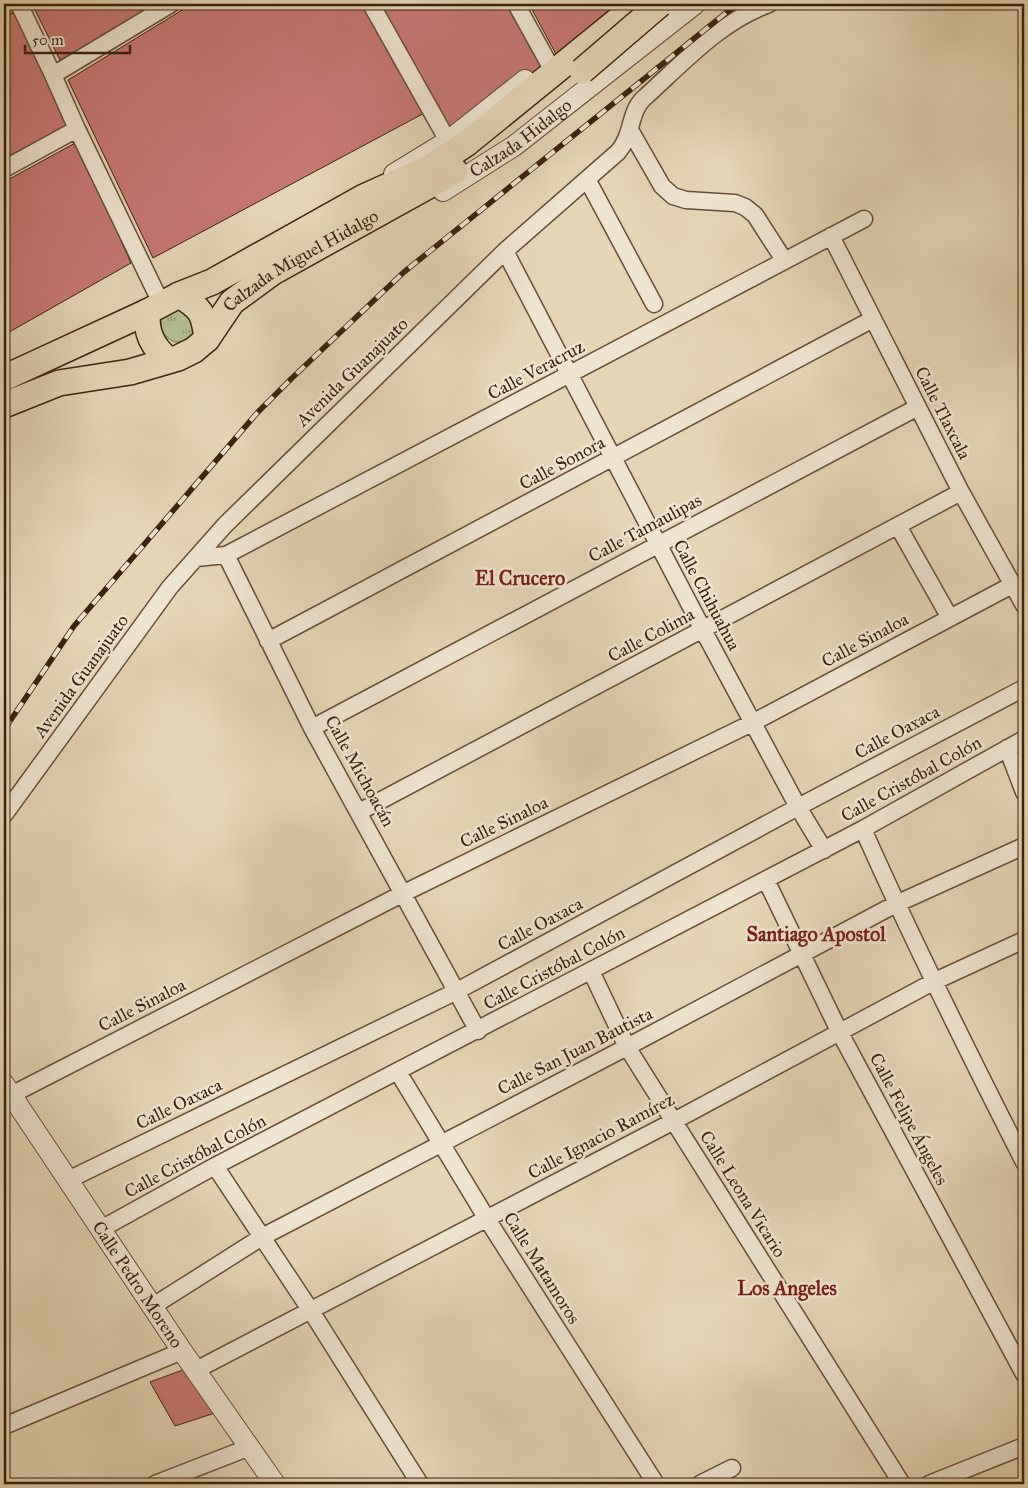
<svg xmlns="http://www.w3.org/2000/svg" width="1028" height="1488" viewBox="0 0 1028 1488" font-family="'IM FELL Great Primer',serif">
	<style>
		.park { fill: url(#park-tufts); stroke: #77704e }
		.building { fill: #c67973; stroke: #3b220c }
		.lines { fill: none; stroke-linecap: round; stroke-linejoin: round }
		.minor-casing { stroke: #664f36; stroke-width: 19 }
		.tertiary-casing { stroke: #664f36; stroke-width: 22 }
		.primary-casing { stroke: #3b220c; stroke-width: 28 }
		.path { stroke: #3b220c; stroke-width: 2.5; stroke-dasharray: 1 2.5; stroke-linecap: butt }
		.minor { stroke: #efe4cf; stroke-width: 16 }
		.tertiary { stroke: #efe4cf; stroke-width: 20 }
		.primary { stroke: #e6d5b5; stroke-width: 25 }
		.rail-casing { stroke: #3b220c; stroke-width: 5.5 }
		.rail { stroke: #efe4cf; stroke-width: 4; stroke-dasharray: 11; stroke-linecap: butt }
		.primary-bridge-casing { stroke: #3b220c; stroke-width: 28; stroke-linecap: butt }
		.primary-bridge { stroke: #e6d5b5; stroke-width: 25 }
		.labels { text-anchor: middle; stroke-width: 5; stroke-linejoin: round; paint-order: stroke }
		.street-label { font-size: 18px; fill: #3b220c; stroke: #efe4cf }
		.quarter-label { font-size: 20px; font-weight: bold; fill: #7a1f14; stroke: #efe4cf }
	</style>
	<defs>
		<pattern id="park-tufts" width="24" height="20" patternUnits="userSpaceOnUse" patternTransform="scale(1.25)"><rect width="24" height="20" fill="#b3be8f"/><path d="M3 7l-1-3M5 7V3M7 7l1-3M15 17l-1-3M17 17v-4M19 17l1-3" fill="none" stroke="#939a73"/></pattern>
	</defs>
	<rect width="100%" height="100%" fill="#e6d5b5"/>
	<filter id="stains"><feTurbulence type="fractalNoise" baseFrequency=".004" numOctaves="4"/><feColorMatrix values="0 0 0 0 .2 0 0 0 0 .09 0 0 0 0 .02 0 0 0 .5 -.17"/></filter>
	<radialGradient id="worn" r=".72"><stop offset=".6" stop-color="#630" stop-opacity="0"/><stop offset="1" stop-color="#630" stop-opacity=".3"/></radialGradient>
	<!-- park -->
	<path class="park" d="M 185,304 L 195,334 C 188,341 183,342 174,342 C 163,336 160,329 161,317 Z"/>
	<!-- building -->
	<path class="building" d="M 4,4 L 19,4 L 21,8 L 4,18 Z
		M 32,4 L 148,4 L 154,14 L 60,60 Z
		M 192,4 L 366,4 L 430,110 L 153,258 L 68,80 Z
		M 371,4 L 516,4 L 548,62 L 448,141 Z
		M 529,4 L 627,4 L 557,56 Z
		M 21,8 L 77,129 L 4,169 L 4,18 Z
		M 77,142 L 131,263 L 4,335 L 4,182 Z
		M 188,1368 L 215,1413 L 175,1426 L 150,1382 Z"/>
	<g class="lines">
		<defs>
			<path id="minor" d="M 19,4 L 53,75 L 77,129 L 161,303
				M 371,4 L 448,141
				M 516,4 L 548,62
				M 53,75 L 171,4
				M 630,130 L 662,186 L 673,196 L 686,200 L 735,203 L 745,207 L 755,215 L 784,260
				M 4,169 L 77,129
				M 587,179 L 654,304
				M 831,236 L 961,492 L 1024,605
				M 505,251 L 703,630 L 798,807 L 824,850
				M 898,526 L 950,618
				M 226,555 L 312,728 L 478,1031
				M 196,558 L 226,555 L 864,219
				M 268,641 L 873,319
				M 312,728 L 918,407
				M 1007,748 L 1024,792
				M 359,812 L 961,492
				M 4,815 L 170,587 L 225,525 L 505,251 L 618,152 C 633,135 629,113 643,99 C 682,64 719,22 769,4
				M 863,829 C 913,942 968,1052 1024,1162
				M 766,880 L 840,1033 L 1024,1374
				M 591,971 L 627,1047 L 902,1484
				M 398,1072 L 487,1219 L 656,1484
				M 11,1095 L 404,893 L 752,723 L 1014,584
				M 215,1166 L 311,1311 L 420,1484
				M 68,1180 L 457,991 L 798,807 L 1024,688
				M 101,1229 L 215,1166 L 863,829 L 1024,739
				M 153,1306 L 262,1237 L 627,1047 L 896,904 L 1024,846
				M 196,1370 L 674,1121 L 933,982 L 1024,940
				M 4,1426 L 182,1351
				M 155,1484 L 250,1447
				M 700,1484 L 732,1468
				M 929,1484 L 1024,1446"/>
			<g id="tertiary">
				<path d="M 394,174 L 448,141 L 525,80"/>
				<path id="s1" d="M 443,191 L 514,146 L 695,4"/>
				<path id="s2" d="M 4,1084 L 182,1351 L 275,1484"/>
			</g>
			<g id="primary">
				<path d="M 179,295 C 201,308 204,313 207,339"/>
				<path d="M 147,312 C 146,333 152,346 168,360"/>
				<path d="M 4,378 L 147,312 L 179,295 L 212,282 L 364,197 L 431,167 L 467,143 L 638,4"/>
				<path id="s3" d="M 4,405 L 59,383 L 130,372 L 178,358 L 194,350 L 207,339 L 232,302 L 273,272 L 455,171"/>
			</g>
		</defs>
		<!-- minor casing -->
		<use href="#minor" class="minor-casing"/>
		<!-- tertiary casing -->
		<use href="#tertiary" class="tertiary-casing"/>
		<!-- primary casing -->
		<use href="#primary" class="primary-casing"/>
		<!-- path -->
		<path class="path" d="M 1024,88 L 1020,114 L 1024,126"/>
		<!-- minor -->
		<use href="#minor" class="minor"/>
		<!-- tertiary -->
		<use href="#tertiary" class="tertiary"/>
		<!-- primary -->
		<use href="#primary" class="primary"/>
		<defs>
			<path id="rail" d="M 4,730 L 74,626 L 257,413 L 292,378 L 404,272 L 737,4"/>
		</defs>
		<!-- rail casing -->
		<use href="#rail" class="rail-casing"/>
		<!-- rail -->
		<use href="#rail" class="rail"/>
		<defs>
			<path id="primary-bridge" d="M 582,71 L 660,4"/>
		</defs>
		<!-- primary-bridge casing -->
		<use href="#primary-bridge" class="primary-bridge-casing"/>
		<!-- primary-bridge -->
		<use href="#primary-bridge" class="primary-bridge"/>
	</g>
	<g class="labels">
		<!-- street labels -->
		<g class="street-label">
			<text dy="6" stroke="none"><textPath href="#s1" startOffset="94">Calzada Hidalgo</textPath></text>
			<text dy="6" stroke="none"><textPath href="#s3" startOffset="341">Calzada Miguel Hidalgo</textPath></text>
			<text transform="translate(536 370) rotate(-28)" y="6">Calle Veracruz</text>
			<text transform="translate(352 372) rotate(-44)" y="6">Avenida Guanajuato</text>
			<text transform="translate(943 413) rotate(63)" y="6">Calle Tlaxcala</text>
			<text transform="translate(562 463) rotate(-28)" y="6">Calle Sonora</text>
			<text transform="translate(645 528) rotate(-28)" y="6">Calle Tamaulipas</text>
			<text transform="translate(707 595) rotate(62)" y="6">Calle Chihuahua</text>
			<text transform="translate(651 635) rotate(-28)" y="6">Calle Colima</text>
			<text transform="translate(865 640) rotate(-28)" y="6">Calle Sinaloa</text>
			<text transform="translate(81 676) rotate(-54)" y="6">Avenida Guanajuato</text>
			<text transform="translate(897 732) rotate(-28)" y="6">Calle Oaxaca</text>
			<text transform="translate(360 771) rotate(61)" y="6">Calle Michoacán</text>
			<text transform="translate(911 779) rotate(-29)" y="6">Calle Cristóbal Colón</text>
			<text transform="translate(504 822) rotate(-26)" y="6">Calle Sinaloa</text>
			<text transform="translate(540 924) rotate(-28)" y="6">Calle Oaxaca</text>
			<text transform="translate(554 968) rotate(-28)" y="6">Calle Cristóbal Colón</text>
			<text transform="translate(142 1005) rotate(-27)" y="6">Calle Sinaloa</text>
			<text transform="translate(575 1051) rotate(-27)" y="6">Calle San Juan Bautista</text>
			<text transform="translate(179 1104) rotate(-26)" y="6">Calle Oaxaca</text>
			<text transform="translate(909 1119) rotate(62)" y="6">Calle Felipe Ángeles</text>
			<text transform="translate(601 1136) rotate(-28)" y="6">Calle Ignacio Ramírez</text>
			<text transform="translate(195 1156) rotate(-28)" y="6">Calle Cristóbal Colón</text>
			<text transform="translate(743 1194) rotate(58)" y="6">Calle Leona Vicario</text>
			<text transform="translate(542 1268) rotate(58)" y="6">Calle Matamoros</text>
			<text dy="6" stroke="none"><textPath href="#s2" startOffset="241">Calle Pedro Moreno</textPath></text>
		</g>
		<!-- quarter labels -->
		<g class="quarter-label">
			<text x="520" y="585">El Crucero</text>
			<text x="816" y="941">Santiago Apostol</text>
			<text x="787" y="1295">Los Angeles</text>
		</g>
	</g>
	<!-- margin -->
	<rect width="1028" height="1488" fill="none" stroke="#e6d5b5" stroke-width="20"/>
	<rect x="5" y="5" width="1018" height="1478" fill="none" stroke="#3b220c" stroke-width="2.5"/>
	<rect x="10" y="10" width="1008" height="1468" fill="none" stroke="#3b220c"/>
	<!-- scale -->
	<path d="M25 45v8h105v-8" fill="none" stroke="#3b220c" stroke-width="2.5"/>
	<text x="32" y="45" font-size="15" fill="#3b220c" stroke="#efe4cf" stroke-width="4" paint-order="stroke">50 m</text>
	<rect width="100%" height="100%" filter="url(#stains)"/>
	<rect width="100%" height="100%" fill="url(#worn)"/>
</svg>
